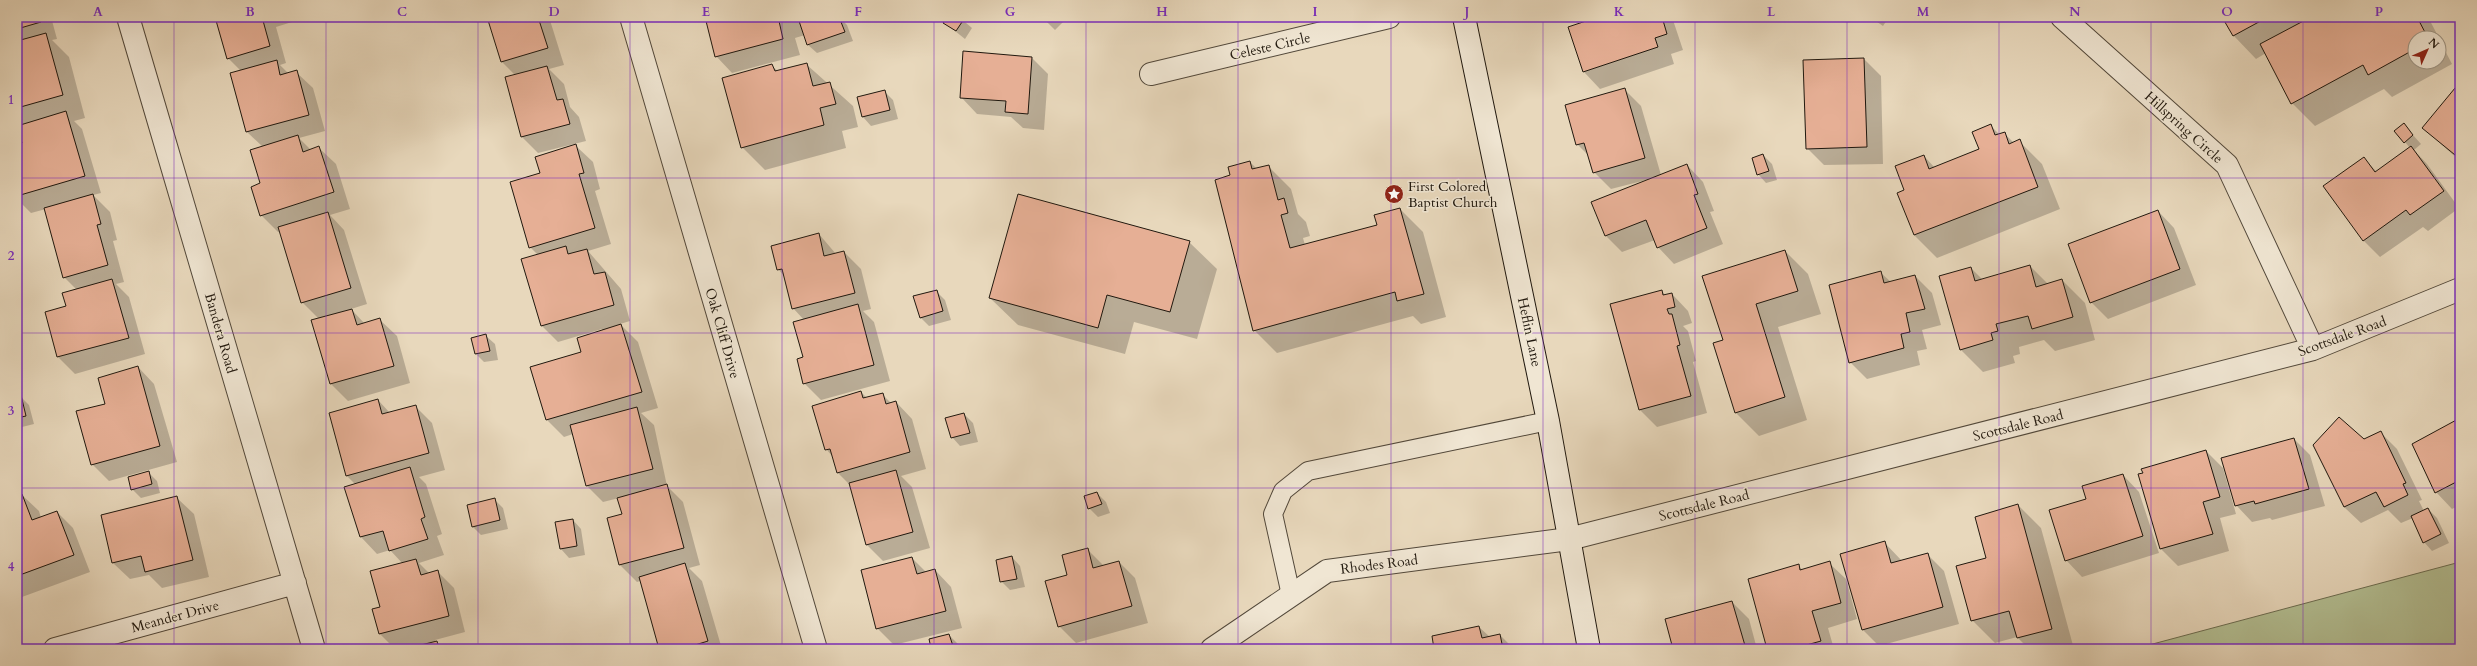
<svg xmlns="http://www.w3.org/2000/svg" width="2477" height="666" viewBox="0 0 2477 666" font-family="Cardo,serif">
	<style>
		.green { fill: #b3bf93; stroke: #6a6c50 }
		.shadow { fill: #0003 }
		.building { fill: #e6af95; stroke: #20180e }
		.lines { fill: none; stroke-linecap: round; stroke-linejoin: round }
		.lane-casing { stroke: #52483a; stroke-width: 20 }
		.street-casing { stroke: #52483a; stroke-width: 24 }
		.secondary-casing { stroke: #20180e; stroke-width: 24 }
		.lane { stroke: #f0e6d3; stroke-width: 18 }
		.street { stroke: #f0e6d3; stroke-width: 22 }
		.secondary { stroke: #f0e6d3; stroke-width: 22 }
		.grid { fill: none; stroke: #7b2cbf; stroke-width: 1; stroke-opacity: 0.55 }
		.labels { text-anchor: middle; stroke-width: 3; stroke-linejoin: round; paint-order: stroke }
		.street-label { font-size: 14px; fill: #20180e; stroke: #f0e6d3 }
		.poi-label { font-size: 14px; fill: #20180e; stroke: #f0e6d3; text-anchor: start }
		.neatline { fill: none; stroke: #7b2cbf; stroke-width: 1.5 }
		.grid-label { font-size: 13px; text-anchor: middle; font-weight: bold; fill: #7b2cbf }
	</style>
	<rect width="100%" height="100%" fill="#e8d8bc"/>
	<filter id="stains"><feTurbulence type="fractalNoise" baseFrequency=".005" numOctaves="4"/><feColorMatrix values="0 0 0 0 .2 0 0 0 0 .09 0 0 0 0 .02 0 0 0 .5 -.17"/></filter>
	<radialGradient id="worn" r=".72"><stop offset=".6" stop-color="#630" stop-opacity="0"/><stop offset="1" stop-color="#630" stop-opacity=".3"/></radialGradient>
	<!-- green -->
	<path class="green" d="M 2460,562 L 2460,649 L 2134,649 Z"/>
	<!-- shadow -->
	<path class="shadow" d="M 17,17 L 51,17 L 57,39 L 52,40 L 69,57 L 85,118 L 74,121 L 82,129 L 101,193 L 93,195 L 110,212 L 117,240 L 113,241 L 124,282 L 116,284 L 129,297 L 145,354 L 75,374 L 58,357 L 46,313 L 67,307 L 77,290 L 64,277 L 46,209 L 31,213 L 17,199 L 17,146 L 23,144 L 21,136 L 17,137 Z
		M 216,17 L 291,17 L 292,22 L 276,27 L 286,63 L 280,65 L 289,74 L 296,72 L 313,88 L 325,131 L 299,138 L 311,150 L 319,148 L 336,164 L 350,209 L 330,215 L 344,230 L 367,304 L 351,309 L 365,324 L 380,320 L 397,336 L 410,383 L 348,401 L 331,384 L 313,321 L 319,319 L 302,302 L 281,231 L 278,232 L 261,215 L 263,147 L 247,132 L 241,71 L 228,58 Z
		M 488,17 L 549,17 L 564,65 L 549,69 L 564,84 L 570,107 L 579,117 L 586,141 L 538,153 L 522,137 L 515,75 L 502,62 Z
		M 706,17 L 827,17 L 830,20 L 839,17 L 847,25 L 853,41 L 817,53 L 808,45 L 805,35 L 795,38 L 800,55 L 732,73 L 716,56 Z
		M 949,17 L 959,17 L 972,28 L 965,39 L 945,23 Z
		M 1042,17 L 1068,17 L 1055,30 Z
		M 1601,17 L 1672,17 L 1683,50 L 1671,54 L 1674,64 L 1600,89 L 1584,72 L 1569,28 Z
		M 1870,17 L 1889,17 L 1883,26 Z
		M 2223,17 L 2428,17 L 2439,38 L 2415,38 L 2415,62 L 2439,62 L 2439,39 L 2452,64 L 2392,97 L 2384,89 L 2315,126 L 2292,103 L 2266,53 L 2256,59 L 2234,36 Z
		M 1032,58 L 1048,74 L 1044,130 L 1023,128 L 1011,117 L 977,114 L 961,97 Z
		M 1864,59 L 1881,76 L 1883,164 L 1824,165 L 1807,148 L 1804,61 Z
		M 806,64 L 853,106 L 858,127 L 842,131 L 846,148 L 765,170 L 742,147 L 772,66 L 778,71 Z
		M 2460,83 L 2460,161 L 2423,128 Z
		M 1624,89 L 1641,106 L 1661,175 L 1687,165 L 1703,182 L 1714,211 L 1710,212 L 1723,244 L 1674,264 L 1658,247 L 1655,240 L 1622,252 L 1606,236 L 1654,178 L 1611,189 L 1594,172 L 1589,156 L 1577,144 Z
		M 884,91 L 893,100 L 898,119 L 871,126 L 863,117 L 858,98 Z
		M 2404,125 L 2421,144 L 2414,150 L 2427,164 L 2459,208 L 2428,231 L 2423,227 L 2380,257 L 2364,241 L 2324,186 L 2363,158 L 2377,172 L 2410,148 L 2405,142 Z
		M 1991,126 L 2000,135 L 2004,133 L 2014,143 L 2019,141 L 2042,164 L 2060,209 L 1937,258 L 1914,235 L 1898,194 L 1906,191 L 1924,156 L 1935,168 L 1980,150 Z
		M 576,146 L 593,162 L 600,189 L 595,191 L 611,244 L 588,251 L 621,289 L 630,321 L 620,324 L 638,342 L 658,408 L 641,413 L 654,425 L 667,486 L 683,502 L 700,565 L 689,568 L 702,581 L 722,649 L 660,649 L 640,581 L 637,582 L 620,565 L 608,519 L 624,515 L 619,498 L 603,502 L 587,486 L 573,434 L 564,437 L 547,420 L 531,368 L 582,353 L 602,331 L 602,329 L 558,342 L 541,325 L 538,255 L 530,247 L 541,173 Z
		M 1763,155 L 1772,164 L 1777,180 L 1766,183 L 1758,174 Z
		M 1250,162 L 1257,169 L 1268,166 L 1291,189 L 1298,214 L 1306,222 L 1310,236 L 1303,238 L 1305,245 L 1378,225 L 1400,209 L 1423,232 L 1446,317 L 1421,324 L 1413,316 L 1277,353 L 1254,330 L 1232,176 Z
		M 2158,211 L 2174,228 L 2196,285 L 2108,319 L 2091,302 Z
		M 819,234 L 836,254 L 844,252 L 861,269 L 871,309 L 863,311 L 874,322 L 890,381 L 821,400 L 804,383 L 804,320 L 793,308 L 785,277 L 778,269 Z
		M 1189,242 L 1217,269 L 1197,339 L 1134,322 L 1125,354 L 1018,325 L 990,298 Z
		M 1785,251 L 1808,274 L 1821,314 L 1778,327 L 1807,420 L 1759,436 L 1736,413 L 1714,344 L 1724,341 Z
		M 2030,266 L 2048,284 L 2062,280 L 2085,303 L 2095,340 L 2055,351 L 2044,340 L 2019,347 L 2020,354 L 2013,356 L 2015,363 L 1983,372 L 1960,349 L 1971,268 L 1983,280 Z
		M 1881,273 L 1891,282 L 1915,276 L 1932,293 L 1941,325 L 1922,330 L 1927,349 L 1917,351 L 1920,365 L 1867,379 L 1850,362 Z
		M 936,291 L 945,300 L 951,320 L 929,326 L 921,318 L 915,297 Z
		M 1662,291 L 1666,296 L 1672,294 L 1688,311 L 1692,323 L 1683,326 L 1688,331 L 1696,361 L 1693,362 L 1707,413 L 1657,427 L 1640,410 L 1612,304 Z
		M 486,336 L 495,344 L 498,360 L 484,362 L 476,354 Z
		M 138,367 L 154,384 L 177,462 L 109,481 L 92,464 L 107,404 Z
		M 861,392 L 867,398 L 882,394 L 892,404 L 896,402 L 912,419 L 926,469 L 901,476 L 912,487 L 930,548 L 883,561 L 867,545 L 851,486 L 838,473 L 833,457 L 826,449 Z
		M 20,396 L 29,405 L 34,424 L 22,427 L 17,422 L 17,397 Z
		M 378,400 L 390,413 L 415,406 L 432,423 L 445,470 L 419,477 L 426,484 L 442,534 L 437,536 L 444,555 L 419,563 L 429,573 L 437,571 L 454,588 L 465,632 L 435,640 L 444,649 L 395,649 L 380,634 L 373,610 L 381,608 L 403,564 L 390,550 L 377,554 L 361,537 L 346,488 L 356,485 L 346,475 Z
		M 964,414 L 973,423 L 978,442 L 960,446 L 952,437 Z
		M 2460,420 L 2460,505 L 2452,509 L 2436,492 Z
		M 2380,432 L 2397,449 L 2422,500 L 2419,501 L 2424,511 L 2428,509 L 2437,518 L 2449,543 L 2432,551 L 2424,542 L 2413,518 L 2401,523 L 2388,510 L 2361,523 L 2344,507 L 2364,440 Z
		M 2294,439 L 2310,455 L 2325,506 L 2272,520 L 2270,518 L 2252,522 L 2236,505 Z
		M 2206,451 L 2223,468 L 2236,514 L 2220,518 L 2229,551 L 2178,566 L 2161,549 L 2140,475 Z
		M 148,472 L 157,481 L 160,493 L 141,498 L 132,489 Z
		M 2123,475 L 2139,492 L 2159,553 L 2082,577 L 2066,560 L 2087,499 Z
		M 1097,493 L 1106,502 L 1110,513 L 1098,517 L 1089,508 Z
		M 22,495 L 39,511 L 41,518 L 57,512 L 73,528 L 90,572 L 22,597 L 17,592 L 17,497 Z
		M 177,498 L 194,514 L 209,577 L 162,588 L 149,575 L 130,579 L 113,563 Z
		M 494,499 L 503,508 L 508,529 L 481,535 L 472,526 Z
		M 2018,505 L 2041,528 L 2074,649 L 2029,649 L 2017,637 L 1995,643 L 1972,620 L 1987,559 Z
		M 573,520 L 581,529 L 585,555 L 569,558 L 561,549 Z
		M 1884,542 L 1902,561 L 1927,554 L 1944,571 L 1959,624 L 1879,646 L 1863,630 Z
		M 1087,549 L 1104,566 L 1119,562 L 1135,578 L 1148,623 L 1076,643 L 1059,626 L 1068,576 Z
		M 1012,557 L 1020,566 L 1025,587 L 1010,590 L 1001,581 Z
		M 912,558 L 926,572 L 935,570 L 951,587 L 962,628 L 894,645 L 877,628 Z
		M 1829,563 L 1846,579 L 1857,619 L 1828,628 L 1834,649 L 1768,649 L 1798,566 L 1803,570 Z
		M 1732,602 L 1749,619 L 1757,649 L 1674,649 Z
		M 1479,627 L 1490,637 L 1500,635 L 1514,649 L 1435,649 Z
		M 949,635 L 963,649 L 930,649 Z"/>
	<!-- building -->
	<path class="building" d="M 17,17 L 39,17 L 41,22 L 17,29 Z
		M 215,17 L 262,17 L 270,46 L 227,59 Z
		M 487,17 L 538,17 L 548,48 L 501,62 Z
		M 705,17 L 797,17 L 779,21 L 783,39 L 715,57 Z
		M 812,17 L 826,17 L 827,20 L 839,17 L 845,32 L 807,45 L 799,21 Z
		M 947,17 L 964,19 L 956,31 L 943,23 Z
		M 1598,17 L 1662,17 L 1667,34 L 1655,38 L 1658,47 L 1583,72 L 1568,27 Z
		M 2222,17 L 2268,17 L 2233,36 Z
		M 2311,17 L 2417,17 L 2428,38 L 2415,38 L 2415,49 L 2368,75 L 2363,65 L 2291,104 L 2260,44 Z
		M 46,33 L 63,95 L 17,108 L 17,41 Z
		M 963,51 L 1032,57 L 1028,114 L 1005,112 L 1006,101 L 960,98 Z
		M 1864,58 L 1867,147 L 1806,149 L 1803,60 Z
		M 277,60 L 280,75 L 297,70 L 309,115 L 246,132 L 230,73 Z
		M 807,63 L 813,86 L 830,82 L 836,104 L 820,108 L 824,125 L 741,148 L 722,78 L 772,64 L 775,71 Z
		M 547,66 L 557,100 L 563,99 L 570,124 L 521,137 L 505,77 Z
		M 2460,82 L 2460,159 L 2422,128 Z
		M 1625,88 L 1645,158 L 1593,173 L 1584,143 L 1576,145 L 1565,105 Z
		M 885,90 L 890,110 L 862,117 L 857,97 Z
		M 66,111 L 85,176 L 17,196 L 17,145 L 22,143 L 17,126 Z
		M 2404,123 L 2413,135 L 2404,143 L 2394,131 Z
		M 1991,124 L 1995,135 L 2005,132 L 2009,144 L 2020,139 L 2038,187 L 1914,235 L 1897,193 L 1904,190 L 1895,166 L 1924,155 L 1929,169 L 1979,149 L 1972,132 Z
		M 298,135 L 303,152 L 319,146 L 334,192 L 260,216 L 251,187 L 260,183 L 250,150 Z
		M 576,144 L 584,173 L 579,174 L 595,228 L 529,248 L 510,182 L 540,173 L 535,157 Z
		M 2411,146 L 2444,191 L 2410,215 L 2406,210 L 2363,241 L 2323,186 L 2364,157 L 2375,172 Z
		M 1763,154 L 1769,171 L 1757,175 L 1752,158 Z
		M 1250,161 L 1252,169 L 1269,165 L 1278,200 L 1284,198 L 1288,213 L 1281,215 L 1290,248 L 1377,225 L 1374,215 L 1400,208 L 1424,294 L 1397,301 L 1395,292 L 1253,331 L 1215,180 L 1230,175 L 1228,167 Z
		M 1687,164 L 1698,194 L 1694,195 L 1707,228 L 1657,248 L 1646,220 L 1605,236 L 1591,202 Z
		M 93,194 L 101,224 L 97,225 L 108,265 L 63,278 L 44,208 Z
		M 1018,194 L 1190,241 L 1170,312 L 1107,295 L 1098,328 L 989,298 Z
		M 2158,210 L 2180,269 L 2090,303 L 2068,244 Z
		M 328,212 L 351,288 L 301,303 L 278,227 Z
		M 819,233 L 824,256 L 844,251 L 855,293 L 792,309 L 782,269 L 777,270 L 771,246 Z
		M 566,246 L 568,254 L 587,249 L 594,274 L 605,272 L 614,305 L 541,326 L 521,259 Z
		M 1785,250 L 1798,291 L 1756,304 L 1785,397 L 1735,413 L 1713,343 L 1723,340 L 1702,276 Z
		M 2030,265 L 2036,287 L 2062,279 L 2073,317 L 2032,329 L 2028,316 L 1996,324 L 1998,331 L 1991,333 L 1993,340 L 1960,350 L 1939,276 L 1971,267 L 1975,281 Z
		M 1881,271 L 1884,283 L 1915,275 L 1925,309 L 1906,313 L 1910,332 L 1901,334 L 1904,348 L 1849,363 L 1829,285 Z
		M 112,279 L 129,338 L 57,357 L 45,312 L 66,306 L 62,293 Z
		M 937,290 L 943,311 L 920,318 L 913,296 Z
		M 1662,290 L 1663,295 L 1672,293 L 1675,307 L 1667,309 L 1669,314 L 1672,314 L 1680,345 L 1677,346 L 1691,396 L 1639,410 L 1610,304 Z
		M 858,304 L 874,365 L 803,384 L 797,359 L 803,357 L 793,322 Z
		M 352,309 L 357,325 L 380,318 L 394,366 L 330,384 L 311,320 Z
		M 621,324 L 642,392 L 546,420 L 530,367 L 581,352 L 577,338 Z
		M 486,334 L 490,351 L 475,354 L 471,338 Z
		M 138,366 L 160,446 L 91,465 L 76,411 L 105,404 L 98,378 Z
		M 861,391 L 863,398 L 883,393 L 886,404 L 896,401 L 910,452 L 837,473 L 830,449 L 825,450 L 812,406 Z
		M 21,395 L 26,416 L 17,418 L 17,396 Z
		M 378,399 L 382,414 L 416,405 L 429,453 L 346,476 L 329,413 Z
		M 637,407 L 653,469 L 586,486 L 570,425 Z
		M 964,413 L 970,433 L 951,438 L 945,418 Z
		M 2339,417 L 2364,439 L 2381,431 L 2406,483 L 2403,484 L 2408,495 L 2384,507 L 2376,492 L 2344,507 L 2313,445 Z
		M 2460,418 L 2460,480 L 2435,493 L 2412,444 Z
		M 2294,438 L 2309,489 L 2255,504 L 2254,501 L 2235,506 L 2221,458 Z
		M 2206,450 L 2220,497 L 2203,502 L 2213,534 L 2160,549 L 2138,474 L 2143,473 L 2141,469 Z
		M 410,467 L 425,517 L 421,519 L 428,539 L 389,551 L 383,531 L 360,537 L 344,487 Z
		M 896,470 L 913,532 L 866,545 L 849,483 Z
		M 149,471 L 152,484 L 131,490 L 128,477 Z
		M 2123,474 L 2143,536 L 2065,561 L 2049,510 L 2086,499 L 2082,486 Z
		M 667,484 L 684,548 L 619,565 L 607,518 L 622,514 L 617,498 Z
		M 1097,492 L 1102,504 L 1088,509 L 1084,496 Z
		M 22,494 L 32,520 L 57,511 L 74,555 L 17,576 L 17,495 Z
		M 177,496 L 193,560 L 145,572 L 141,556 L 112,563 L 101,515 Z
		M 495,498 L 500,520 L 472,527 L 467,505 Z
		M 2018,504 L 2052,629 L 2017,638 L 2009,611 L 1971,621 L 1956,566 L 1986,558 L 1975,517 Z
		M 2428,508 L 2441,534 L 2423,543 L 2411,516 Z
		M 573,519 L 577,546 L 560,549 L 555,522 Z
		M 1885,541 L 1891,563 L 1928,553 L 1943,607 L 1862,630 L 1840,554 Z
		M 1088,548 L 1093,568 L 1119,561 L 1132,606 L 1058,627 L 1045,581 L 1067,575 L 1062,555 Z
		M 1012,556 L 1017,579 L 1000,582 L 996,560 Z
		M 912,557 L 917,574 L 935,569 L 946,611 L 876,629 L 861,570 Z
		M 416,559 L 421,575 L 438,570 L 449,616 L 379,634 L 372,609 L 380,607 L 370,571 Z
		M 1830,561 L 1841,603 L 1812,611 L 1821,641 L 1792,649 L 1767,649 L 1748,579 L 1799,564 L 1800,570 Z
		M 685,563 L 708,641 L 682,649 L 659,649 L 639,577 Z
		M 1732,601 L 1746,649 L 1673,649 L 1665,619 Z
		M 1479,626 L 1482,638 L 1500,634 L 1503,649 L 1434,649 L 1432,636 Z
		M 949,634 L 954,649 L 926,649 L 931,648 L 929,639 Z
		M 437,641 L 439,649 L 405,649 Z"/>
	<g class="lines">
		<defs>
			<path id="lane" d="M 1291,595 L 1273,514 L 1283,491 L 1308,471 L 1548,421"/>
			<path id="street" d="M 128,17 L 314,649
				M 631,17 L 816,649
				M 2062,17 L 2227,165 L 2313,349
				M 1151,74 L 1389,17
				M 55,649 L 295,583
				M 1212,649 L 1327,571 L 1569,539 L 2313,349 L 2460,289"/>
			<path id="secondary" d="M 1464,17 L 1548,421 L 1589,649"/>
		</defs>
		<!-- lane casing -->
		<use href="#lane" class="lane-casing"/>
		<!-- street casing -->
		<use href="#street" class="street-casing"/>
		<!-- secondary casing -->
		<use href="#secondary" class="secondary-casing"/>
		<!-- lane -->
		<use href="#lane" class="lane"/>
		<!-- street -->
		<use href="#street" class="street"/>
		<!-- secondary -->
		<use href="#secondary" class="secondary"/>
	</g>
	<!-- grid -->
	<path class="grid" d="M 174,17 L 174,649M 326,17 L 326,649M 478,17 L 478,649M 630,17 L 630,649M 782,17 L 782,649M 934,17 L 934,649M 1086,17 L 1086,649M 1238,17 L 1238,649M 1391,17 L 1391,649M 1543,17 L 1543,649M 1695,17 L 1695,649M 1847,17 L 1847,649M 1999,17 L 1999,649M 2151,17 L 2151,649M 2303,17 L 2303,649M 17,178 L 2460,178M 17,333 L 2460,333M 17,488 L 2460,488"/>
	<!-- icons -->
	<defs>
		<symbol id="sight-disc" viewBox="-11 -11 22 22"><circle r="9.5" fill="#8f2418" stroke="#f0e6d3"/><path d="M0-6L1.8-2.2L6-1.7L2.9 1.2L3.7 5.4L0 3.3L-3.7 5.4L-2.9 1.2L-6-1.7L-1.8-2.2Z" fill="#fff"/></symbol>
	</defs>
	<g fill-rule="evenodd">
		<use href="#sight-disc" x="1383" y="183" width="22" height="22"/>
	</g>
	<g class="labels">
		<!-- street labels -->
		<g class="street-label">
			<text transform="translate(1270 46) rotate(-13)" y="5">Celeste Circle</text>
			<text transform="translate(2184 127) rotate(42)" y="5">Hillspring Circle</text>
			<text transform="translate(1530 332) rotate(78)" y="5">Heflin Lane</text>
			<text transform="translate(221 333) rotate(74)" y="5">Bandera Road</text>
			<text transform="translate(723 333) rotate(74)" y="5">Oak Cliff Drive</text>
			<text transform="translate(2342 336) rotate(-20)" y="5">Scottsdale Road</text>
			<text transform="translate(2018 425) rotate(-14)" y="5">Scottsdale Road</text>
			<text transform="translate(1704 505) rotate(-14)" y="5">Scottsdale Road</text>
			<text transform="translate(1379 564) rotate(-7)" y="5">Rhodes Road</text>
			<text transform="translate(175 616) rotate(-15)" y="5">Meander Drive</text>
		</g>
		<!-- poi labels -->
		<g class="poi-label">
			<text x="1408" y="191">First Colored<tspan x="1408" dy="16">Baptist Church</tspan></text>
		</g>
	</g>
	<!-- margin -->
	<rect width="2477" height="666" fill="none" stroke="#e8d8bc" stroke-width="44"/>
	<!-- north arrow -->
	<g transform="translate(2427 50) rotate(45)"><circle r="19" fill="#f0e6d3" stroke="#9d9484"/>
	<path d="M0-3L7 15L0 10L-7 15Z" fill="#8f2418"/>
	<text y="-6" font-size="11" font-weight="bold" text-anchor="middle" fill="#20180e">N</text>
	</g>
	<rect x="22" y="22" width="2433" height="622" class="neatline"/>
	<g class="grid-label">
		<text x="98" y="16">A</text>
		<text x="250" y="16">B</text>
		<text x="402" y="16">C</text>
		<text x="554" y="16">D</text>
		<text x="706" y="16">E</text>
		<text x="858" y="16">F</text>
		<text x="1010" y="16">G</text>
		<text x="1162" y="16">H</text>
		<text x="1315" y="16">I</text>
		<text x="1467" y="16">J</text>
		<text x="1619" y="16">K</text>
		<text x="1771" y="16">L</text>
		<text x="1923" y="16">M</text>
		<text x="2075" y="16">N</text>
		<text x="2227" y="16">O</text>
		<text x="2379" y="16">P</text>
		<text x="11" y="104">1</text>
		<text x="11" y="260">2</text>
		<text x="11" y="415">3</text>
		<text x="11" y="571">4</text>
	</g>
	<rect width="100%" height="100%" filter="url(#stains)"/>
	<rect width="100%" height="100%" fill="url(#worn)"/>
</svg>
